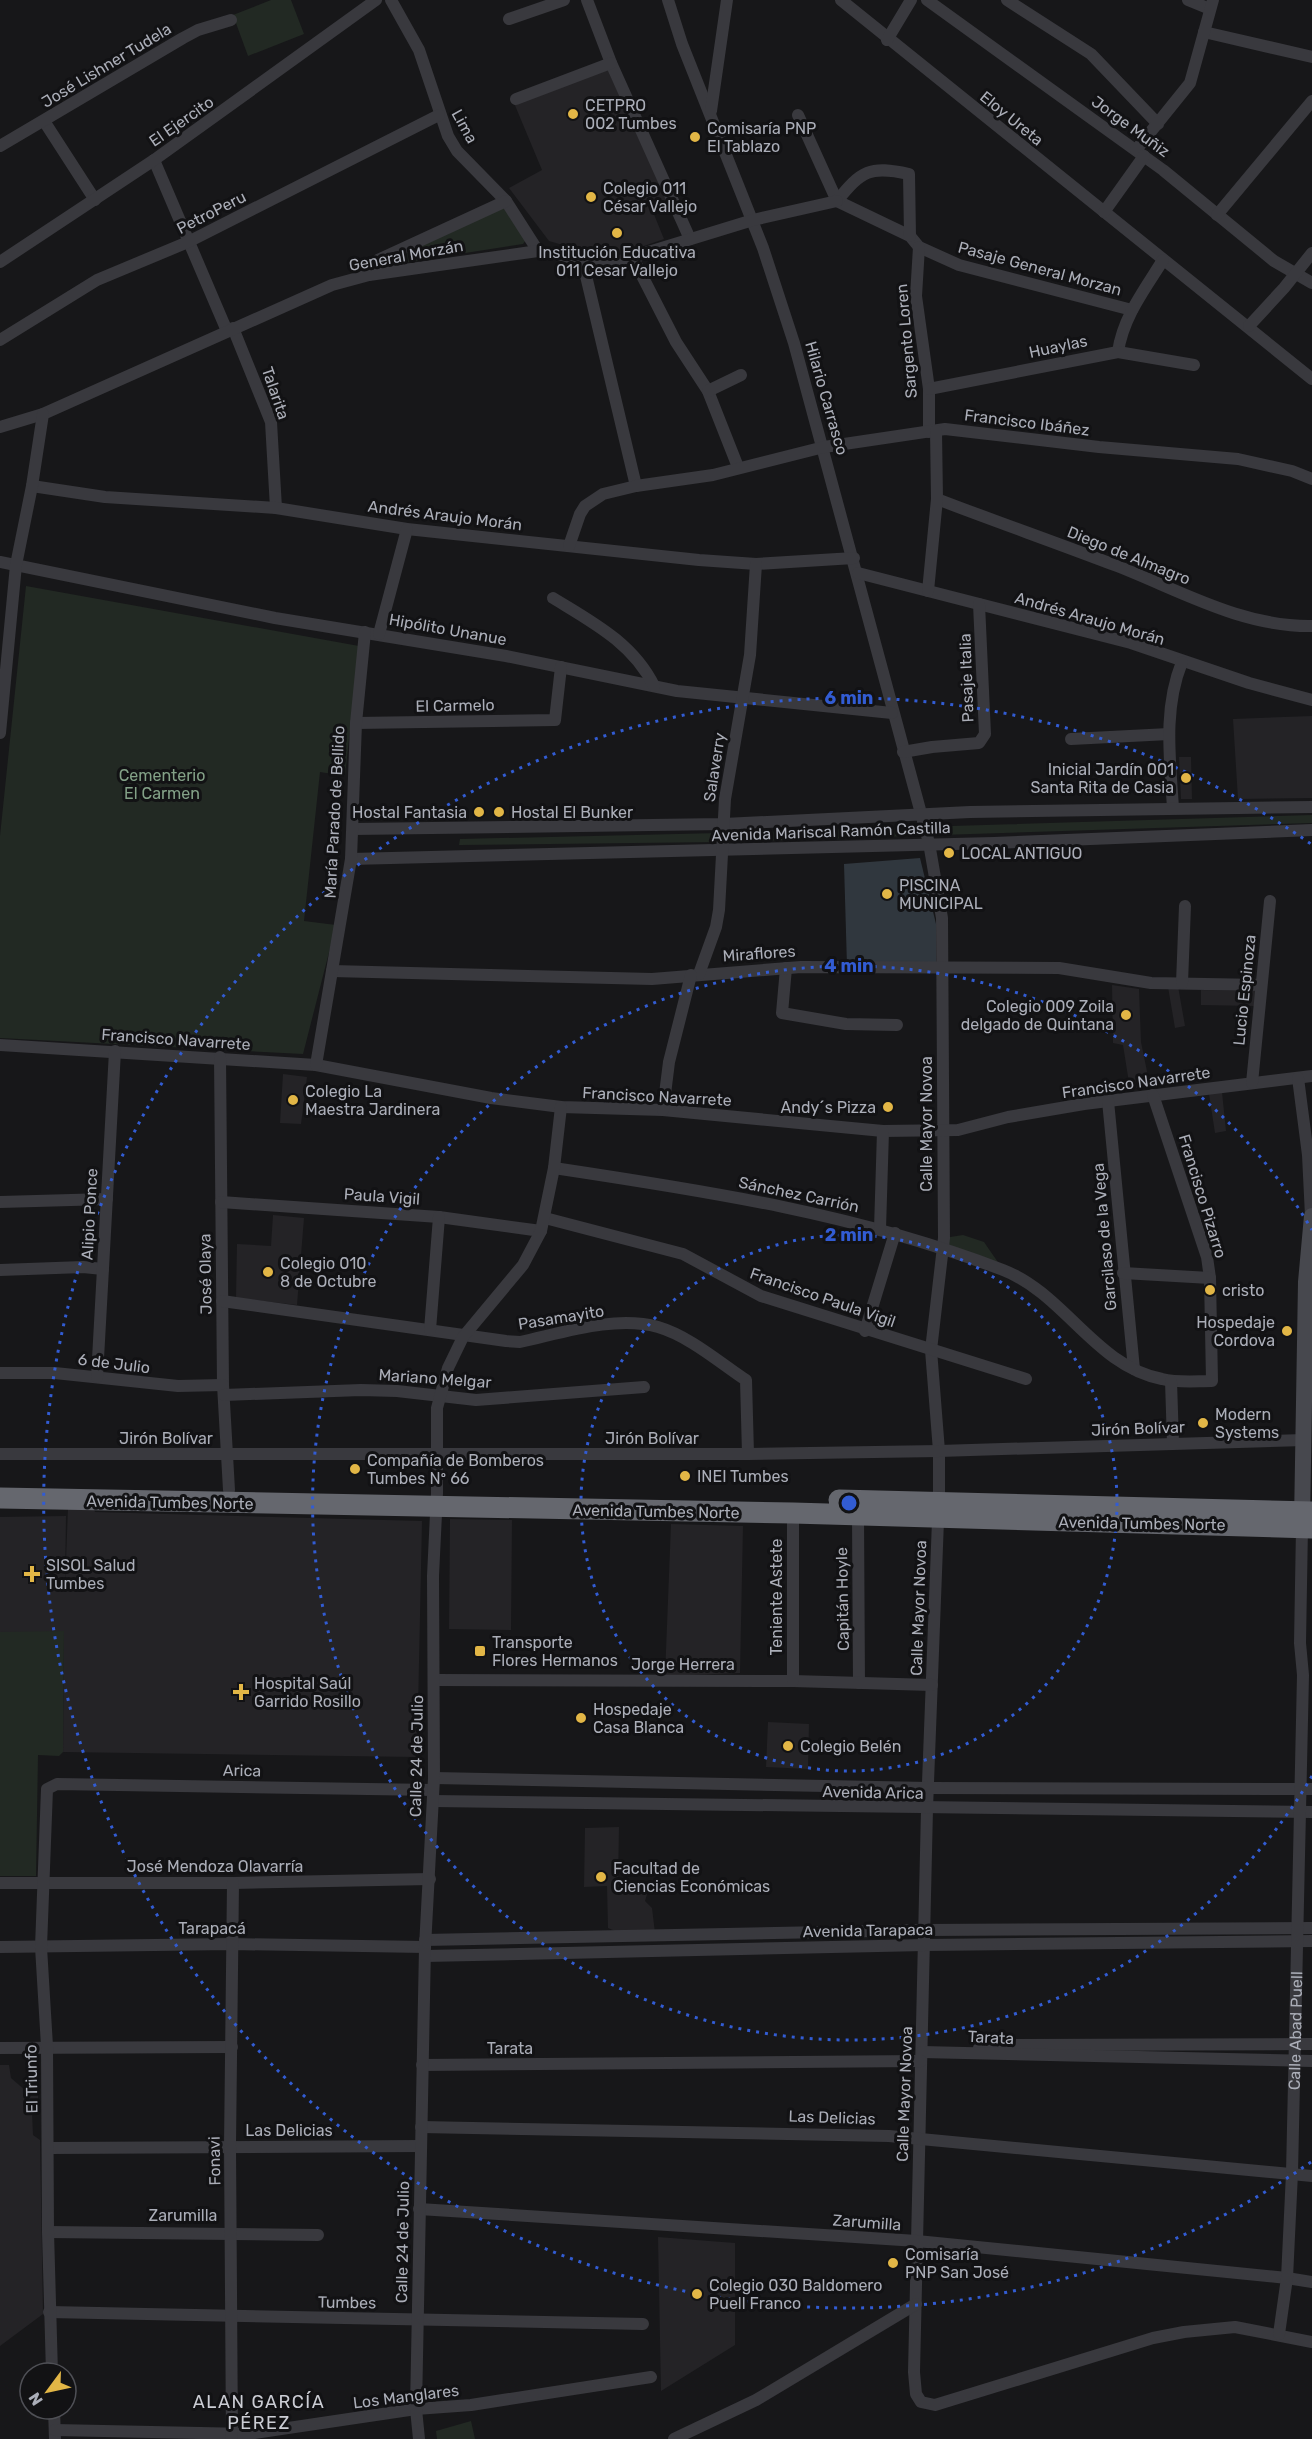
<svg xmlns="http://www.w3.org/2000/svg" width="1312" height="2439" viewBox="0 0 1312 2439" font-family="Rubik,sans-serif">
	<style>
		.built { fill: #242326 }
		.green { fill: #222923 }
		.water { fill: #30373e }
		.lines { fill: none; stroke-linecap: round; stroke-linejoin: round }
		.street { stroke: #39393e; stroke-width: 12 }
		.secondary { stroke: #47484e; stroke-width: 16 }
		.highway { stroke: #65676e; stroke-width: 21 }
		.ring { fill: none; stroke: #325cd3; stroke-width: 3; stroke-dasharray: 3 6 }
		.poi-dot { fill: #e2b646; stroke: #121214; stroke-width: 2 }
		.labels { text-anchor: middle; stroke-width: 6; stroke-linejoin: round; paint-order: stroke }
		.street-label { font-size: 16px; fill: #abaeb8; stroke: #121214 }
		.poi-label { font-size: 16px; fill: #abaeb8; stroke: #121214; text-anchor: start }
		.park-label { font-size: 16px; fill: #83a187; stroke: #121214 }
		.neighbourhood-label { font-size: 18px; letter-spacing: 1.5px; fill: #cbcdd4; stroke: #121214 }
		.centre { fill: #325cd3; stroke: #121214; stroke-width: 3 }
		.ring-label { font-size: 18px; text-anchor: middle; font-weight: bold; fill: #325cd3; stroke: #121214; stroke-width: 6; stroke-linejoin: round; paint-order: stroke }
	</style>
	<rect width="100%" height="100%" fill="#171719"/>
	<!-- built -->
	<path class="built" d="M 607,68 L 670,206 L 653,212 L 664,239 L 615,256 L 597,250 L 587,252 L 549,241 L 509,188 L 542,170 L 514,103 Z
		M 1312,716 L 1312,798 L 1238,799 L 1233,719 Z
		M 1179,757 L 1191,757 L 1192,799 L 1181,799 Z
		M 1112,985 L 1139,989 L 1141,1042 L 1150,1086 L 1130,1089 L 1123,1045 L 1113,1043 Z
		M 1178,986 L 1185,1026 L 1175,1028 L 1168,987 Z
		M 1201,990 L 1255,991 L 1255,1006 L 1201,1005 Z
		M 283,1074 L 307,1077 L 301,1124 L 280,1123 Z
		M 1222,1092 L 1226,1131 L 1215,1133 L 1209,1094 Z
		M 273,1215 L 304,1218 L 297,1305 L 236,1298 L 237,1244 L 271,1246 Z
		M 68,1508 L 94,1509 L 95,1512 L 422,1521 L 417,1757 L 63,1752 L 64,1632 L 0,1632 L 0,1517 L 66,1516 L 65,1586 Z
		M 450,1519 L 512,1520 L 511,1630 L 449,1629 Z
		M 671,1524 L 743,1526 L 740,1673 L 665,1676 Z
		M 768,1722 L 809,1724 L 808,1769 L 766,1767 Z
		M 619,1827 L 618,1883 L 648,1891 L 645,1901 L 652,1908 L 655,1933 L 627,1936 L 608,1928 L 607,1886 L 584,1887 L 585,1828 Z
		M 0,2065 L 9,2065 L 11,2078 L 26,2091 L 38,2093 L 38,2109 L 32,2113 L 33,2135 L 40,2140 L 43,2314 L 0,2346 Z
		M 658,2237 L 735,2243 L 735,2345 L 661,2391 Z"/>
	<!-- green -->
	<path class="green" d="M 271,0 L 291,0 L 304,34 L 248,56 L 233,15 Z
		M 503,207 L 526,240 L 523,244 L 382,266 L 381,263 Z
		M 26,586 L 359,646 L 345,776 L 320,772 L 304,921 L 336,925 L 303,1054 L 0,1038 L 0,836 Z
		M 1312,815 L 1312,823 L 723,842 L 723,833 Z
		M 720,833 L 719,842 L 459,845 L 460,839 Z
		M 963,1235 L 984,1242 L 1004,1271 L 942,1249 L 944,1238 Z
		M 64,1631 L 63,1752 L 59,1756 L 38,1755 L 36,1876 L 0,1876 L 0,1632 Z
		M 471,2421 L 475,2439 L 437,2439 L 436,2431 Z"/>
	<!-- water -->
	<path class="water" d="M 920,858 L 936,924 L 936,968 L 847,966 L 844,864 Z"/>
	<g class="lines">
		<!-- street -->
		<g class="street">
			<path d="M 391,0 L 419,50 L 448,136 L 457,151 L 506,201 L 538,251"/>
			<path d="M 587,0 L 611,63 L 690,239"/>
			<path d="M 668,0 L 682,44 L 763,248 L 794,343 L 929,843 L 942,918 L 944,1238 L 931,1350 L 939,1451 L 939,1494 L 927,1809 L 914,2372 L 916,2394 L 921,2402 L 935,2405 L 1153,2338 L 1184,2332 L 1235,2327 L 1312,2342"/>
			<path d="M 841,0 L 1312,379"/>
			<path d="M 927,0 L 1163,170 L 1274,261 L 1312,283"/>
			<path d="M 1007,0 L 1091,54 L 1158,124"/>
			<path d="M 1188,0 L 1210,9"/>
			<path d="M 509,19 L 564,0"/>
			<path d="M 1204,32 L 1312,57"/>
			<path d="M 887,40 L 911,0"/>
			<path d="M 516,99 L 611,63"/>
			<path d="M 711,111 L 727,0"/>
			<path d="M 798,115 L 837,201 L 910,236 L 919,247 L 959,265 L 1132,310"/>
			<path d="M 44,121 L 95,200"/>
			<path d="M 0,146 L 183,38 L 198,30 L 231,20"/>
			<path d="M 1136,150 L 1190,83 L 1213,0"/>
			<path d="M 154,160 L 227,331"/>
			<path d="M 837,201 C 861,171 870,165 909,174 L 910,236"/>
			<path d="M 1104,212 L 1144,156"/>
			<path d="M 1217,215 L 1312,101"/>
			<path d="M 919,247 L 916,296 L 929,389 L 929,432"/>
			<path d="M 633,258 L 676,342 L 708,391 L 738,467"/>
			<path d="M 582,259 L 636,486"/>
			<path d="M 0,262 L 154,160 L 376,0"/>
			<path d="M 369,275 L 378,260 L 506,201"/>
			<path d="M 1249,326 L 1284,288 L 1312,253"/>
			<path d="M 233,328 L 271,422 L 276,508"/>
			<path d="M 0,340 L 97,280 L 188,242 L 439,115"/>
			<path d="M 1118,352 C 1123,317 1145,289 1163,260"/>
			<path d="M 929,389 L 1118,352 L 1194,365"/>
			<path d="M 708,391 L 741,375"/>
			<path d="M 0,427 L 43,414 L 332,285 L 369,275 L 538,251 L 601,263 L 616,262 L 753,220 L 837,201"/>
			<path d="M 32,486 L 105,497 L 276,508 L 407,529 L 699,560 L 756,564 L 854,558"/>
			<path d="M 937,499 C 997,522 1057,543 1117,566 C 1181,591 1242,627 1312,626"/>
			<path d="M 569,546 L 580,514 L 585,506 L 603,494 L 636,486 L 713,475 L 824,447 L 945,429 L 1099,447 L 1238,459 L 1292,471 L 1312,479"/>
			<path d="M 0,562 L 275,618 L 506,656 L 677,691 L 892,713"/>
			<path d="M 858,573 L 1131,643 L 1249,683 L 1312,700"/>
			<path d="M 928,591 L 937,499 L 936,431"/>
			<path d="M 553,598 C 592,622 633,643 654,686"/>
			<path d="M 379,634 L 407,529"/>
			<path d="M 356,723 L 555,720 L 561,667"/>
			<path d="M 0,733 L 16,565 L 32,486 L 43,414"/>
			<path d="M 1071,739 L 1169,734"/>
			<path d="M 903,752 L 932,747 L 979,743 L 985,734 L 979,604"/>
			<path d="M 1173,808 C 1170,759 1163,709 1182,662"/>
			<path d="M 353,829 L 724,824 L 970,812 L 1312,807"/>
			<path d="M 351,859 L 994,843 L 1312,830"/>
			<path d="M 786,968 L 782,1013 L 846,1024 L 897,1025"/>
			<path d="M 332,971 L 652,979 L 801,967 L 1059,968 L 1151,983 L 1261,985"/>
			<path d="M 699,974 L 716,927 L 719,910 L 725,799 L 750,655 L 756,564"/>
			<path d="M 1182,983 L 1185,906"/>
			<path d="M 0,1045 L 316,1065 L 491,1098 L 561,1107 L 663,1110 L 883,1131 L 958,1130 L 1008,1117 L 1084,1104 L 1312,1076"/>
			<path d="M 220,1057 L 223,1385 L 229,1490"/>
			<path d="M 316,1065 L 351,859 L 356,723 L 365,632"/>
			<path d="M 1298,1078 L 1308,1155 L 1311,1216"/>
			<path d="M 1252,1083 L 1270,901"/>
			<path d="M 1108,1101 L 1134,1369"/>
			<path d="M 663,1110 L 669,1062 L 691,975"/>
			<path d="M 554,1168 C 707,1191 858,1214 1003,1270 C 1065,1294 1095,1366 1162,1379 C 1178,1383 1196,1381 1212,1381 L 1210,1278 L 1207,1257 L 1153,1095"/>
			<path d="M 0,1202 L 107,1199"/>
			<path d="M 221,1202 L 439,1217 L 541,1231"/>
			<path d="M 545,1218 L 683,1254 L 761,1296 L 1026,1379"/>
			<path d="M 880,1229 L 883,1131"/>
			<path d="M 0,1270 L 83,1267 L 103,1269"/>
			<path d="M 1123,1273 L 1210,1278"/>
			<path d="M 222,1301 L 506,1341 L 520,1342 C 562,1333 615,1315 658,1327 C 689,1336 719,1362 746,1380 L 748,1454"/>
			<path d="M 430,1330 L 439,1217"/>
			<path d="M 865,1331 L 895,1233"/>
			<path d="M 0,1373 L 55,1373 L 178,1386 L 223,1385"/>
			<path d="M 97,1377 L 115,1051"/>
			<path d="M 1171,1381 L 1173,1443"/>
			<path d="M 224,1395 L 361,1390 L 397,1391 L 476,1400 L 644,1387"/>
			<path d="M 0,1454 L 748,1454 L 939,1451 L 1304,1440"/>
			<path d="M 858,1515 L 859,1683"/>
			<path d="M 434,1680 L 793,1681 L 932,1685"/>
			<path d="M 793,1681 L 793,1513"/>
			<path d="M 434,1778 L 928,1788 L 1312,1789"/>
			<path d="M 433,1801 L 1312,1812"/>
			<path d="M 0,1883 L 233,1883 L 430,1879"/>
			<path d="M 425,1940 L 925,1930 L 1312,1928"/>
			<path d="M 0,1947 L 231,1944 L 425,1947"/>
			<path d="M 425,1956 L 925,1945 L 1312,1941"/>
			<path d="M 0,2048 L 232,2047"/>
			<path d="M 979,2048 L 1004,2045 L 1312,2044"/>
			<path d="M 922,2052 L 1312,2061"/>
			<path d="M 422,2065 L 921,2061"/>
			<path d="M 421,2127 L 889,2136 L 1312,2176"/>
			<path d="M 49,2148 L 421,2146"/>
			<path d="M 419,2209 L 917,2241 L 1287,2278 L 1312,2282"/>
			<path d="M 48,2232 L 318,2235"/>
			<path d="M 49,2312 L 643,2324"/>
			<path id="s1" d="M 1279,2334 L 1287,2278 L 1292,2173 L 1303,1675 L 1300,1643 L 1302,1527"/>
			<path d="M 52,2373 L 48,2232 L 47,2046 L 41,1947 L 47,1789 L 57,1784 L 433,1790"/>
			<path d="M 54,2409 L 55,2439"/>
			<path d="M 55,2430 L 248,2434 L 416,2409 L 471,2405 L 651,2377"/>
			<path d="M 232,2439 L 230,2146 L 233,1883"/>
			<path d="M 419,2439 L 416,2409 L 425,1947 L 434,1778 L 433,1576 L 437,1493 L 437,1408 L 448,1368 L 463,1337 L 523,1265 L 541,1231 L 554,1168 L 561,1107"/>
			<path d="M 674,2439 L 756,2400 L 916,2304"/>
		</g>
		<!-- secondary -->
		<path class="secondary" d="M 1302,1522 L 1306,1282 L 1312,1216"/>
		<!-- highway -->
		<path class="highway" d="M 0,1498 L 793,1513 L 1312,1528
			M 839,1500 L 1312,1512"/>
	</g>
	<!-- distance rings -->
	<g class="ring">
		<circle cx="849" cy="1503" r="268"/>
		<path d="M1312 1776A537 537 0 1 1 1312 1230"/>
		<path d="M1311 2162A805 805 0 1 1 1311 844"/>
	</g>
	<!-- markers -->
	<g class="poi-dot">
		<circle cx="573" cy="114" r="6"/>
		<circle cx="695" cy="137" r="6"/>
		<circle cx="591" cy="197" r="6"/>
		<circle cx="617" cy="233" r="6"/>
		<circle cx="1186" cy="778" r="6"/>
		<circle cx="479" cy="812" r="6"/>
		<circle cx="499" cy="812" r="6"/>
		<circle cx="949" cy="853" r="6"/>
		<circle cx="887" cy="894" r="6"/>
		<circle cx="1126" cy="1015" r="6"/>
		<circle cx="293" cy="1100" r="6"/>
		<circle cx="888" cy="1107" r="6"/>
		<circle cx="268" cy="1272" r="6"/>
		<circle cx="1210" cy="1290" r="6"/>
		<circle cx="1287" cy="1331" r="6"/>
		<circle cx="1203" cy="1423" r="6"/>
		<circle cx="355" cy="1469" r="6"/>
		<circle cx="685" cy="1476" r="6"/>
		<path d="M29 1565h6v6h6v6h-6v6h-6v-6h-6v-6h6z"/>
		<rect x="474" y="1645" width="12" height="12" rx="3"/>
		<path d="M238 1683h6v6h6v6h-6v6h-6v-6h-6v-6h6z"/>
		<circle cx="581" cy="1718" r="6"/>
		<circle cx="788" cy="1746" r="6"/>
		<circle cx="601" cy="1877" r="6"/>
		<circle cx="893" cy="2263" r="6"/>
		<circle cx="697" cy="2294" r="6"/>
	</g>
	<g class="labels">
		<!-- street labels -->
		<g class="street-label">
			<text transform="translate(106 65) rotate(-31)" y="6">José Lishner Tudela</text>
			<text transform="translate(1012 118) rotate(39)" y="6">Eloy Ureta</text>
			<text transform="translate(181 121) rotate(-35)" y="6">El Ejercito</text>
			<text transform="translate(465 126) rotate(61)" y="6">Lima</text>
			<text transform="translate(1131 126) rotate(36)" y="6">Jorge Muñiz</text>
			<text transform="translate(211 212) rotate(-27)" y="6">PetroPeru</text>
			<text transform="translate(406 255) rotate(-10)" y="6">General Morzán</text>
			<text transform="translate(1040 268) rotate(15)" y="6">Pasaje General Morzan</text>
			<text transform="translate(906 341) rotate(-95)" y="6">Sargento Loren</text>
			<text transform="translate(1058 346) rotate(-12)" y="6">Huaylas</text>
			<text transform="translate(276 393) rotate(71)" y="6">Talarita</text>
			<text transform="translate(827 398) rotate(74)" y="6">Hilario Carrasco</text>
			<text transform="translate(1027 422) rotate(7)" y="6">Francisco Ibáñez</text>
			<text transform="translate(445 515) rotate(7)" y="6">Andrés Araujo Morán</text>
			<text transform="translate(1129 555) rotate(22)" y="6">Diego de Almagro</text>
			<text transform="translate(1090 618) rotate(16)" y="6">Andrés Araujo Morán</text>
			<text transform="translate(448 629) rotate(10)" y="6">Hipólito Unanue</text>
			<text transform="translate(966 678) rotate(-92)" y="6">Pasaje Italia</text>
			<text transform="translate(455 705) rotate(-1)" y="6">El Carmelo</text>
			<text transform="translate(714 767) rotate(-81)" y="6">Salaverry</text>
			<text transform="translate(334 812) rotate(-87)" y="6">María Parado de Bellido</text>
			<text transform="translate(831 831) rotate(-2)" y="6">Avenida Mariscal Ramón Castilla</text>
			<text transform="translate(759 953) rotate(-4)" y="6">Miraflores</text>
			<text transform="translate(1244 990) rotate(-84)" y="6">Lucio Espinoza</text>
			<text transform="translate(176 1039) rotate(4)" y="6">Francisco Navarrete</text>
			<text transform="translate(1136 1082) rotate(-8)" y="6">Francisco Navarrete</text>
			<text transform="translate(657 1096) rotate(3)" y="6">Francisco Navarrete</text>
			<text transform="translate(926 1124) rotate(-90)" y="6">Calle Mayor Novoa</text>
			<text transform="translate(799 1194) rotate(12)" y="6">Sánchez Carrión</text>
			<text transform="translate(382 1196) rotate(4)" y="6">Paula Vigil</text>
			<text transform="translate(1203 1196) rotate(73)" y="6">Francisco Pizarro</text>
			<text transform="translate(89 1214) rotate(-87)" y="6">Alipio Ponce</text>
			<text transform="translate(1104 1237) rotate(-95)" y="6">Garcilaso de la Vega</text>
			<text transform="translate(205 1274) rotate(-91)" y="6">José Olaya</text>
			<text transform="translate(823 1297) rotate(19)" y="6">Francisco Paula Vigil</text>
			<text transform="translate(561 1317) rotate(-9)" y="6">Pasamayito</text>
			<text transform="translate(114 1363) rotate(7)" y="6">6 de Julio</text>
			<text transform="translate(435 1378) rotate(4)" y="6">Mariano Melgar</text>
			<text transform="translate(1138 1428) rotate(-2)" y="6">Jirón Bolívar</text>
			<text x="166" y="1444">Jirón Bolívar</text>
			<text x="652" y="1444">Jirón Bolívar</text>
			<text transform="translate(170 1502) rotate(1)" y="6">Avenida Tumbes Norte</text>
			<text transform="translate(656 1511) rotate(1)" y="6">Avenida Tumbes Norte</text>
			<text transform="translate(1142 1523) rotate(1)" y="6">Avenida Tumbes Norte</text>
			<text transform="translate(776 1597) rotate(-90)" y="6">Teniente Astete</text>
			<text transform="translate(842 1599) rotate(-91)" y="6">Capitán Hoyle</text>
			<text transform="translate(918 1608) rotate(-88)" y="6">Calle Mayor Novoa</text>
			<text x="683" y="1670">Jorge Herrera</text>
			<text transform="translate(416 1756) rotate(-89)" y="6">Calle 24 de Julio</text>
			<text transform="translate(242 1770) rotate(1)" y="6">Arica</text>
			<text transform="translate(873 1792) rotate(1)" y="6">Avenida Arica</text>
			<text x="215" y="1872">José Mendoza Olavarría</text>
			<text x="212" y="1934">Tarapacá</text>
			<text transform="translate(868 1930) rotate(-1)" y="6">Avenida Tarapaca</text>
			<text dy="6" stroke="none"><textPath href="#s1" startOffset="304">Calle Abad Puell</textPath></text>
			<text transform="translate(991 2037) rotate(3)" y="6">Tarata</text>
			<text x="510" y="2054">Tarata</text>
			<text transform="translate(31 2079) rotate(-91)" y="6">El Triunfo</text>
			<text transform="translate(904 2094) rotate(-88)" y="6">Calle Mayor Novoa</text>
			<text transform="translate(832 2117) rotate(2)" y="6">Las Delicias</text>
			<text x="289" y="2136">Las Delicias</text>
			<text transform="translate(214 2161) rotate(-91)" y="6">Fonavi</text>
			<text x="183" y="2221">Zarumilla</text>
			<text transform="translate(867 2222) rotate(4)" y="6">Zarumilla</text>
			<text transform="translate(402 2242) rotate(-89)" y="6">Calle 24 de Julio</text>
			<text transform="translate(347 2302) rotate(1)" y="6">Tumbes</text>
			<text transform="translate(406 2396) rotate(-7)" y="6">Los Manglares</text>
		</g>
		<!-- poi labels -->
		<g class="poi-label">
			<text x="585" y="111">CETPRO<tspan x="585" dy="18">002 Tumbes</tspan></text>
			<text x="707" y="134">Comisaría PNP<tspan x="707" dy="18">El Tablazo</tspan></text>
			<text x="603" y="194">Colegio 011<tspan x="603" dy="18">César Vallejo</tspan></text>
			<text x="617" y="258" text-anchor="middle">Institución Educativa<tspan x="617" dy="18">011 Cesar Vallejo</tspan></text>
			<text x="1174" y="775" text-anchor="end">Inicial Jardín 001<tspan x="1174" dy="18">Santa Rita de Casia</tspan></text>
			<text x="467" y="818" text-anchor="end">Hostal Fantasia</text>
			<text x="511" y="818">Hostal El Bunker</text>
			<text x="961" y="859">LOCAL ANTIGUO</text>
			<text x="899" y="891">PISCINA<tspan x="899" dy="18">MUNICIPAL</tspan></text>
			<text x="1114" y="1012" text-anchor="end">Colegio 009 Zoila<tspan x="1114" dy="18">delgado de Quintana</tspan></text>
			<text x="305" y="1097">Colegio La<tspan x="305" dy="18">Maestra Jardinera</tspan></text>
			<text x="876" y="1113" text-anchor="end">Andy´s Pizza</text>
			<text x="280" y="1269">Colegio 010<tspan x="280" dy="18">8 de Octubre</tspan></text>
			<text x="1222" y="1296">cristo</text>
			<text x="1275" y="1328" text-anchor="end">Hospedaje<tspan x="1275" dy="18">Cordova</tspan></text>
			<text x="1215" y="1420">Modern<tspan x="1215" dy="18">Systems</tspan></text>
			<text x="367" y="1466">Compañía de Bomberos<tspan x="367" dy="18">Tumbes Nº 66</tspan></text>
			<text x="697" y="1482">INEI Tumbes</text>
			<text x="46" y="1571">SISOL Salud<tspan x="46" dy="18">Tumbes</tspan></text>
			<text x="492" y="1648">Transporte<tspan x="492" dy="18">Flores Hermanos</tspan></text>
			<text x="254" y="1689">Hospital Saúl<tspan x="254" dy="18">Garrido Rosillo</tspan></text>
			<text x="593" y="1715">Hospedaje<tspan x="593" dy="18">Casa Blanca</tspan></text>
			<text x="800" y="1752">Colegio Belén</text>
			<text x="613" y="1874">Facultad de<tspan x="613" dy="18">Ciencias Económicas</tspan></text>
			<text x="905" y="2260">Comisaría<tspan x="905" dy="18">PNP San José</tspan></text>
			<text x="709" y="2291">Colegio 030 Baldomero<tspan x="709" dy="18">Puell Franco</tspan></text>
		</g>
		<!-- park labels -->
		<g class="park-label">
			<text x="162" y="781">Cementerio<tspan x="162" dy="18">El Carmen</tspan></text>
		</g>
		<!-- neighbourhood labels -->
		<g class="neighbourhood-label">
			<text x="259" y="2408">ALAN GARCÍA<tspan x="259" dy="21">PÉREZ</tspan></text>
		</g>
	</g>
	<circle cx="849" cy="1503" r="9" class="centre"/>
	<g class="ring-label">
		<text x="849" y="704">6 min</text>
		<text x="849" y="972">4 min</text>
		<text x="849" y="1241">2 min</text>
	</g>
	<!-- north arrow -->
	<g transform="translate(48 2391) rotate(237)"><circle r="28" fill="#121214" stroke="#4f5056" stroke-width="1.5"/>
	<path d="M0-4.5L10 22L0 15L-10 22Z" fill="#e2b646"/>
	<text y="-9" font-size="16" font-weight="bold" text-anchor="middle" fill="#abaeb8">N</text>
	</g>
</svg>
